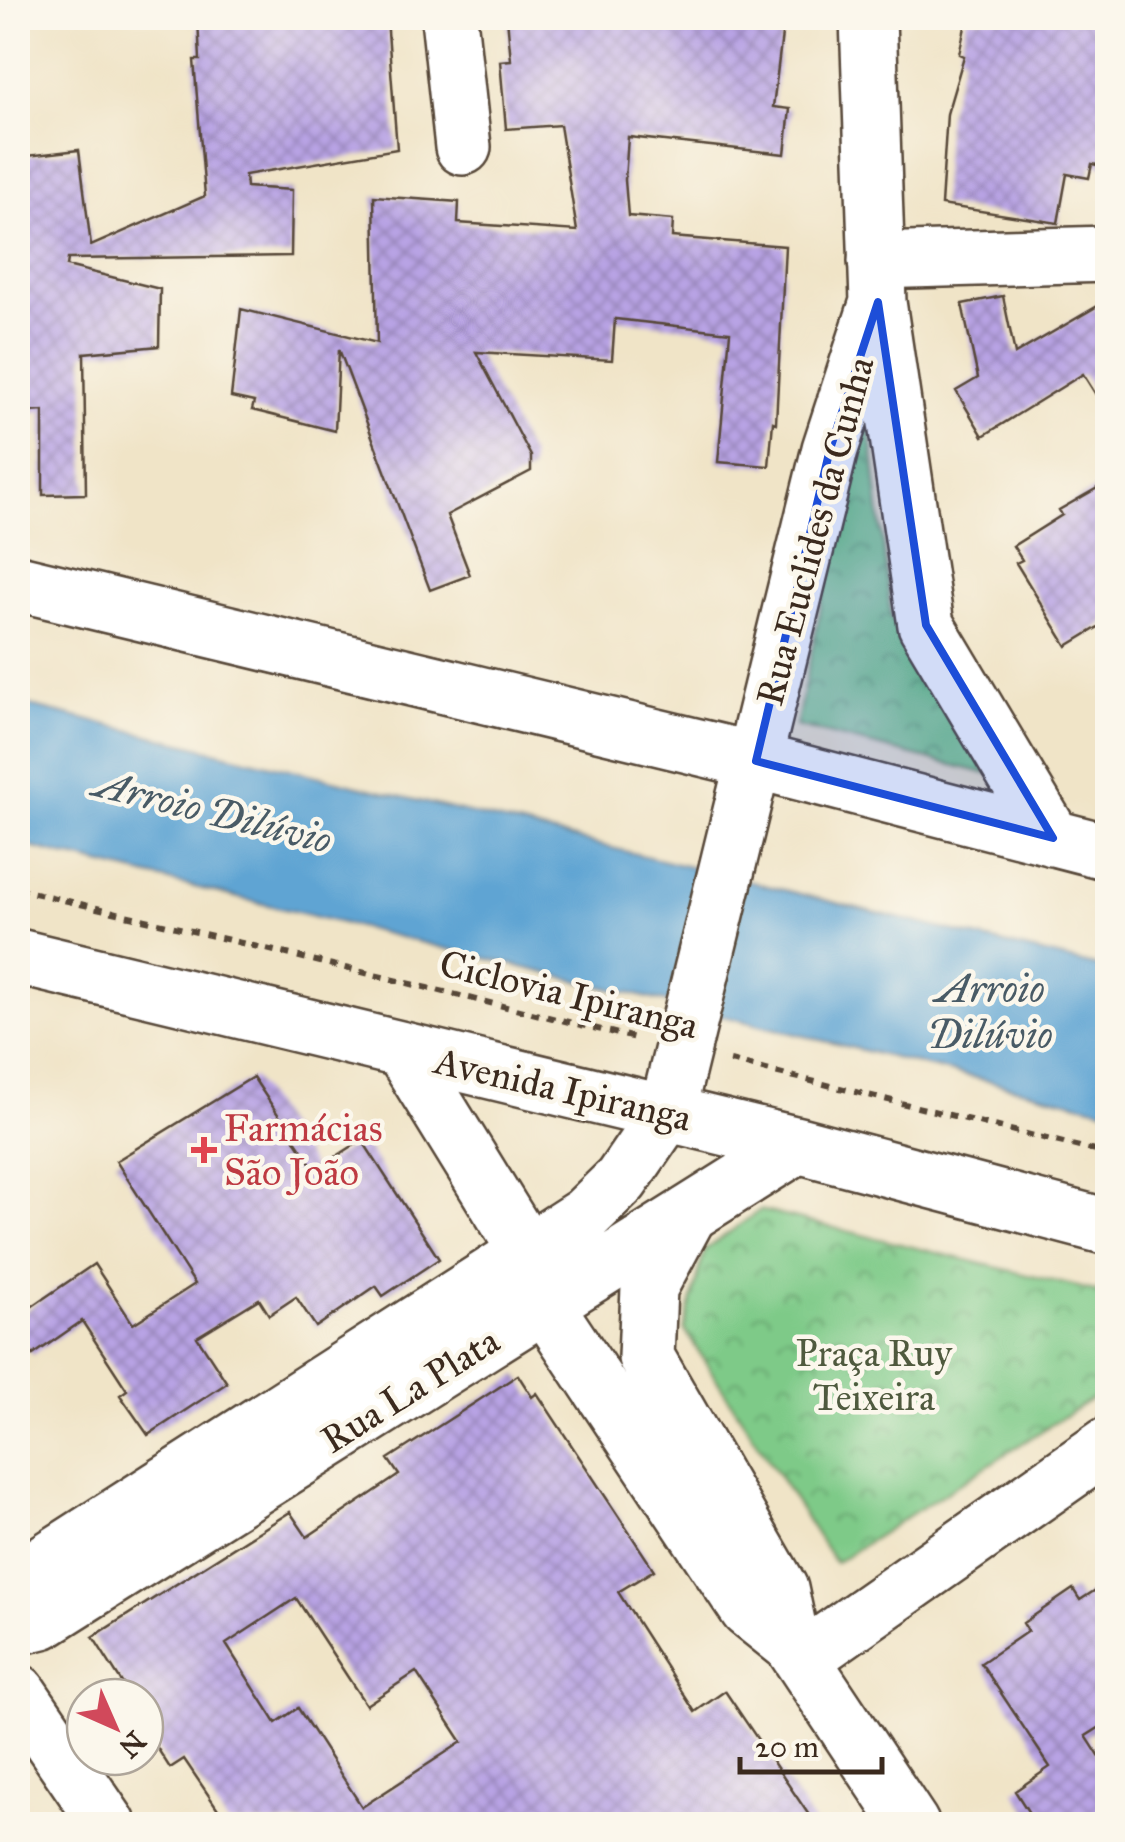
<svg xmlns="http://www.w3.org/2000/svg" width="1125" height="1842" viewBox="0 0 1125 1842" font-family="'IM FELL Great Primer',serif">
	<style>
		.park { fill: url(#park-crowns); stroke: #5c7a53; stroke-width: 2.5 }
		.water { fill: #5ea4d3; stroke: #4c6778; stroke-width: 2.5 }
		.building { fill: url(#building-cross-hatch); fill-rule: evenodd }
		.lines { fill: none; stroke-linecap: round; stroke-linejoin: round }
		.street-casing { stroke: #564637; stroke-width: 60 }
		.secondary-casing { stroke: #564637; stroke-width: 60 }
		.path { stroke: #564637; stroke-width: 6; stroke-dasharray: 8 8; stroke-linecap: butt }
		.street { stroke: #fff; stroke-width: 55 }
		.secondary { stroke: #fff; stroke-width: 55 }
		.marked { fill: #1d4ed8; fill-opacity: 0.2; stroke: #1d4ed8; stroke-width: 8; stroke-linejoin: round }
		.health-dot { fill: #e0444e; stroke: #fbf7ec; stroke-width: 4 }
		.labels { text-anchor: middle; stroke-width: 9; stroke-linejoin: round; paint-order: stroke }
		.street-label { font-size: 38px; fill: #3b2a1e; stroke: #fbf7ec }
		.health-label { font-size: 38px; fill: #be3a42; stroke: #fbf7ec; text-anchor: start }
		.park-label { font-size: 38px; fill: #4f5a3e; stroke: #fbf7ec }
		.water-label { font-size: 40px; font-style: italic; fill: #495b66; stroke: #fbf7ec }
	</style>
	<defs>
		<pattern id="park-crowns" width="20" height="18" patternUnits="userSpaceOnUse" patternTransform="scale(2.5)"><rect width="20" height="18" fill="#7eca88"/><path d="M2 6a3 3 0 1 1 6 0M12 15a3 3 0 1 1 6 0" fill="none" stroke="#68a46f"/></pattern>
		<pattern id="building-cross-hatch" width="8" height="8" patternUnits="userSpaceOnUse" patternTransform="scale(2.5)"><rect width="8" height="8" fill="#b8a3e4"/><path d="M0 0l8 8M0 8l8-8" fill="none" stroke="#9785b8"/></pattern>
	</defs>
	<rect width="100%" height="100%" fill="#fbf7ec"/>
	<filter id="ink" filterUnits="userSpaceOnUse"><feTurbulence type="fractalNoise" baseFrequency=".01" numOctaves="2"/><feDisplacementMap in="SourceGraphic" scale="20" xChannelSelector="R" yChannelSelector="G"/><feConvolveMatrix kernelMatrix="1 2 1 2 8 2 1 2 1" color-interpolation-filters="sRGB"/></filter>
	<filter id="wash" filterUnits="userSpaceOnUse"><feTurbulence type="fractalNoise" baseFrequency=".0048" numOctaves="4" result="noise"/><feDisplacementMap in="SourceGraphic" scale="40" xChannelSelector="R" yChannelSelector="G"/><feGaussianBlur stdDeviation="2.25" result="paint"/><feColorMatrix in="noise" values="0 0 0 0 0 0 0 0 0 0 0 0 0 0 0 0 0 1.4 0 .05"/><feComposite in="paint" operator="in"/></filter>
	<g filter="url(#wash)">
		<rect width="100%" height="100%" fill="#f0e4c7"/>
		<!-- park -->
		<path class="park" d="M 866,391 L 891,617 L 988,774 L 796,726 Z
			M 760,1210 L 1107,1294 L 1107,1389 L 835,1563 L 684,1329 L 705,1250 Z"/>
		<!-- water -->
		<path class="water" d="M 18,703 L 1107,969 L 1107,1110 L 18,844 Z"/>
		<g id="blocks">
			<!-- building -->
			<path class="building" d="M 198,18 L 387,18 L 397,149 L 245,175 L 246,187 L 292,190 L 291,256 L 68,259 L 67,266 L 160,289 L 159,346 L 84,353 L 86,494 L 43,495 L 43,411 L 18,413 L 18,157 L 79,150 L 91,246 L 205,196 L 194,60 L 200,60 Z
				M 507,18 L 784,18 L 773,107 L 790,109 L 785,154 L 628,137 L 625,180 L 628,216 L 673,220 L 672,237 L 785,246 L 776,423 L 773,422 L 769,466 L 718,462 L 730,332 L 615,319 L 612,360 L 476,352 L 531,456 L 531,471 L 447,515 L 470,575 L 430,590 L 339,349 L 335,431 L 252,410 L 254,402 L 231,397 L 241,309 L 377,343 L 374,196 L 459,202 L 458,223 L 577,231 L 560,125 L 506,129 L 500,61 L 511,60 Z
				M 967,18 L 1108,18 L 1108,167 L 1092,164 L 1089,178 L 1067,174 L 1058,223 L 941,205 L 947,114 L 964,56 L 959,54 Z
				M 1003,296 L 1015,354 L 1108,300 L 1108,414 L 1083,374 L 983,436 L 956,391 L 978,378 L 962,304 Z
				M 1108,482 L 1108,621 L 1067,646 L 1016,563 L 1022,560 L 1013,546 L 1062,515 L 1059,510 Z
				M 253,1077 L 315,1170 L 362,1140 L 439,1259 L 383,1296 L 376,1286 L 316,1327 L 296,1297 L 269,1315 L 259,1299 L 197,1337 L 227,1383 L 148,1435 L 120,1395 L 127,1390 L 82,1321 L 33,1355 L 18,1333 L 18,1316 L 94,1264 L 133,1324 L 195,1284 L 116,1161 Z
				M 518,1375 L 532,1397 L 537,1393 L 654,1570 L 618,1592 L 695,1712 L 725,1691 L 815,1824 L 228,1824 L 184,1759 L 170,1768 L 145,1729 L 145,1697 L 131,1697 L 93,1637 L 290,1512 L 307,1537 L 399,1475 L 388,1459 ZM 296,1598 L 366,1705 L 416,1672 L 462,1742 L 362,1807 L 298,1708 L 276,1723 L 226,1644 Z
				M 1108,1582 L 1108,1722 L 1086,1736 L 1108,1770 L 1108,1810 L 1085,1824 L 1036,1824 L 1015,1791 L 1050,1767 L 981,1663 L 1028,1631 L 1023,1623 L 1073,1589 L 1080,1600 Z"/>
		</g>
	</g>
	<g filter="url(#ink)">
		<use href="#blocks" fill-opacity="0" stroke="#564637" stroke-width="2.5"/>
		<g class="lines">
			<defs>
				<path id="street" d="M 449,18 L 463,147
					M 876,261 L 1108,254
					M 403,1051 L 527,1252
					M 689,1214 L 649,1288 L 646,1357 L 780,1589 L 792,1645
					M 545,1305 L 748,1610 L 792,1645 L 911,1824
					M 802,1659 L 1108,1445
					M 18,1692 L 108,1824"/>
				<path id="secondary" d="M 868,18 L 878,302 L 926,625 L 1053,838
					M 18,583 L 756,761 L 1108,852
					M 18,957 L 798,1145 L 1108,1227
					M 18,1587 L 28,1573 L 585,1215 L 621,1180 L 667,1113 L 830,449 L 878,302
					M 18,1627 L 42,1621 L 798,1145"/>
			</defs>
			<!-- street casing -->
			<use href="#street" class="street-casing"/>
			<!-- secondary casing -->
			<use href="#secondary" class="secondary-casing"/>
			<!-- path -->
			<path class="path" d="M 18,889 L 635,1038
				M 730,1061 L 1108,1154"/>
			<!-- street -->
			<use href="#street" class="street"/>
			<!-- secondary -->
			<use href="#secondary" class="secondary"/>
		</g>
	</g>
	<!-- marked area -->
	<path class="marked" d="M 878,302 L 926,625 L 1053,838 L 756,761 L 830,449 Z"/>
	<!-- markers -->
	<path class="health-dot" d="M199 1135h10v10h10v10h-10v10h-10v-10h-10v-10h10z"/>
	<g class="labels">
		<!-- street labels -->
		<g class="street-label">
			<text transform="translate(815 531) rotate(-75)" y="13">Rua Euclides da Cunha</text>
			<text transform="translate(569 994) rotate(14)" y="13">Ciclovia Ipiranga</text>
			<text transform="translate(563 1089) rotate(13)" y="13">Avenida Ipiranga</text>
			<text transform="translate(410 1390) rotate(-32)" y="13">Rua La Plata</text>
		</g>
		<!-- health labels -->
		<g class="health-label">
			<text x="224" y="1141">Farmácias<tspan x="224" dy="44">São João</tspan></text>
		</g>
		<!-- park labels -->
		<g class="park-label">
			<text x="874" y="1366">Praça Ruy<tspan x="874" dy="44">Teixeira</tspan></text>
		</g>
		<!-- water labels -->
		<g class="water-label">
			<text transform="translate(213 811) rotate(14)" y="14">Arroio Dilúvio</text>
			<text x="990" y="1002">Arroio<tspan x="990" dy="46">Dilúvio</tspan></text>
		</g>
	</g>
	<!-- margin -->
	<rect width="1125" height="1842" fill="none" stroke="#fbf7ec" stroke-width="60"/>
	<!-- north arrow -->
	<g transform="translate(115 1727) rotate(135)"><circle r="48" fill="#fbf7ec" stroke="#aea59a" stroke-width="2.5"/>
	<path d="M0-8L18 38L0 25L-18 38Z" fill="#d1495b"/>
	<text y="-15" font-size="28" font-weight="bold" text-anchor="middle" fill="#3b2a1e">N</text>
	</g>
	<!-- scale -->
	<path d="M740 1757v15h142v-15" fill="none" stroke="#3b2a1e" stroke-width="5"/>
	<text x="755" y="1757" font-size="30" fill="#3b2a1e" stroke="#fbf7ec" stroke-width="8" paint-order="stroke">20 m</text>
</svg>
